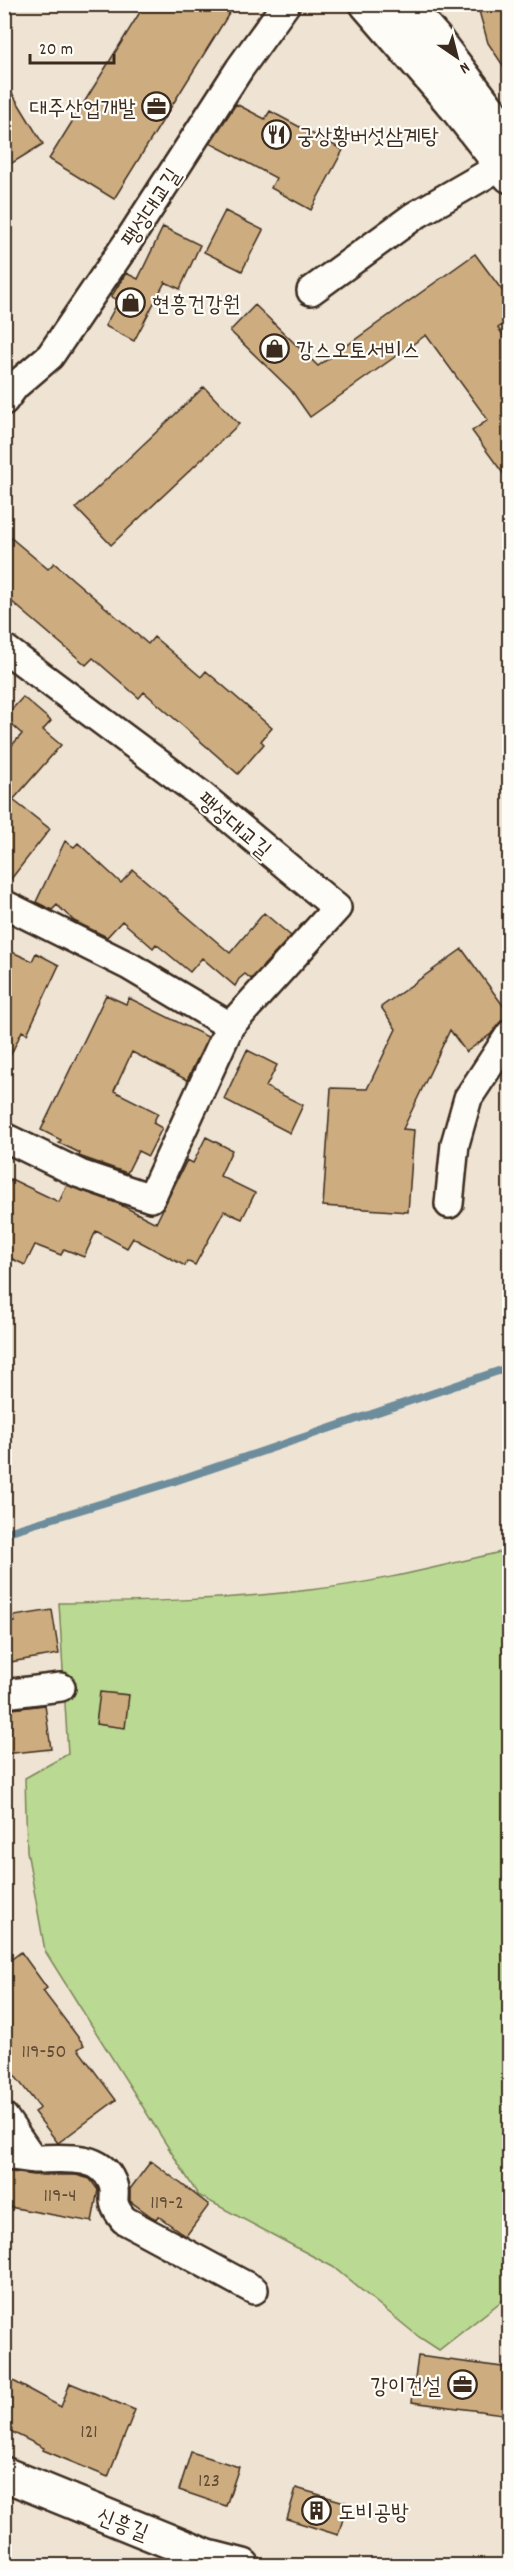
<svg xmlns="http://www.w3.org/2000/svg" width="514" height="2570" viewBox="0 0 514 2570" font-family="Dekko,'Poor Story',sans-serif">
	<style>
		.green { fill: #bad992; stroke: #7a8258; stroke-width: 1.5 }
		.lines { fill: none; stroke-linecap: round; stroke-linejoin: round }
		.stream { stroke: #6d8c9c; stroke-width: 8 }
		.building { fill: #cdad80; stroke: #3b2a1e; stroke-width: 1.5 }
		.minor-casing { stroke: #3b2a1e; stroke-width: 32 }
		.tertiary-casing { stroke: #3b2a1e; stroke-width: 38 }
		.secondary-casing { stroke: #3b2a1e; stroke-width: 38 }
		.minor { stroke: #fdfcf7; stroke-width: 27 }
		.tertiary { stroke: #fdfcf7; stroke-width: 33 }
		.secondary { stroke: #fdfcf7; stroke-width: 33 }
		.labels { text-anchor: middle; stroke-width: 4.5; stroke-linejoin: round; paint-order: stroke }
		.number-label { font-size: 20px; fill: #604b36 }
		.poi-label { font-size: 22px; fill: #3b2a1e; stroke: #fdfcf7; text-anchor: start }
		.street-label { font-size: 22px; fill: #3b2a1e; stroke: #fdfcf7 }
	</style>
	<rect width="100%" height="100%" fill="#efe4d3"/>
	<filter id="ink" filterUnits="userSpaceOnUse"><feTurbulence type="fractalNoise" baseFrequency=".0167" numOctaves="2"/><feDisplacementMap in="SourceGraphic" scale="12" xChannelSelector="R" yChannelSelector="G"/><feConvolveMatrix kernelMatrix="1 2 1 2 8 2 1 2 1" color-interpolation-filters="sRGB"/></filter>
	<g filter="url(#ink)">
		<!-- green -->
		<path class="green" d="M 509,1550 L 509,2300 L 503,2300 L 439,2350 L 419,2337 L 333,2267 L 198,2195 L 45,1951 L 27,1851 L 25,1778 L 68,1754 L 59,1603 C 142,1602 226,1600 309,1590 C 377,1583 444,1565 509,1550 Z"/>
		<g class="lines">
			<!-- stream -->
			<path class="stream" d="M 4,1533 L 169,1483 L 510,1367"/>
		</g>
		<!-- building -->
		<path class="building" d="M 145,4 L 235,4 L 114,199 L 49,159 Z
			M 477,4 L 510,4 L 510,76 L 488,43 Z
			M 4,80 L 43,144 L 4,168 Z
			M 236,104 L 265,119 L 270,111 L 343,150 L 311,210 L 271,188 L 276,178 L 210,143 Z
			M 225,211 L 263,230 L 242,271 L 204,252 Z
			M 163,227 L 200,245 L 180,289 L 165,282 L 134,341 L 105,326 L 119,300 L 111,297 L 126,273 L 138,279 Z
			M 475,254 L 510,301 L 510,320 L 498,328 L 510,344 L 510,483 L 472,431 L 488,420 L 426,335 L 310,417 L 291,390 L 230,331 L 255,305 L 318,366 Z
			M 204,387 L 239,424 L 111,545 L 76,508 Z
			M 4,532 L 48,569 L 54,563 L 148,644 L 154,637 L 201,677 L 206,671 L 272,728 L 261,741 L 264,744 L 238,774 L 144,692 L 139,698 L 93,658 L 86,665 L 4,595 Z
			M 23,697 L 51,721 L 43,730 L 61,745 L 13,800 L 50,829 L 4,888 L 4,754 L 22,734 L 4,718 Z
			M 65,841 L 74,847 L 78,843 L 121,883 L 133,870 L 230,953 L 264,913 L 291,936 L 251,979 L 245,974 L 239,979 L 235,986 L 202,958 L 190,972 L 156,944 L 153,948 L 122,921 L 107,937 L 74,921 L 57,905 L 52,910 L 36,902 Z
			M 462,949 L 510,1015 L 510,1018 L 502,1020 L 491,1034 L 466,1052 L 450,1030 L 403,1129 L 414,1130 L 408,1212 L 323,1206 L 331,1088 L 367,1089 L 396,1029 L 381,1007 Z
			M 12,952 L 32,961 L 36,953 L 59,965 L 27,1034 L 22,1031 L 4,1069 L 4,968 Z
			M 106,995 L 126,1004 L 129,998 L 208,1037 L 187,1080 L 132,1052 L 114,1091 L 158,1113 L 153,1123 L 162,1128 L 148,1156 L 138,1151 L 127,1173 L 79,1156 L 80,1153 L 59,1143 L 61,1140 L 41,1130 Z
			M 247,1050 L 277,1065 L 266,1087 L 303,1105 L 290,1133 L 224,1099 Z
			M 206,1137 L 232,1150 L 220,1176 L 255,1193 L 242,1219 L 224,1211 L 195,1265 L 187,1261 L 185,1266 L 133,1238 L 127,1248 L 96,1231 L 84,1257 L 64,1249 L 61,1255 L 35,1245 L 25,1265 L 4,1255 L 4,1192 L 11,1179 L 59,1202 L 67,1185 L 119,1204 L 156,1223 L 187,1160 L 193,1163 Z
			M 52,1610 L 59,1654 L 4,1663 L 4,1623 L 15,1622 L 14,1616 Z
			M 100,1692 L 129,1695 L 125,1728 L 96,1724 Z
			M 45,1705 L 51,1749 L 4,1754 L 4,1710 Z
			M 21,1952 L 47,1988 L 43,1991 L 84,2045 L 78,2049 L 116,2100 L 58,2143 L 34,2112 L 40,2108 L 4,2062 L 4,1965 Z
			M 151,2161 L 209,2205 L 186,2236 L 158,2216 L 156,2219 L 152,2217 L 130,2201 L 130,2189 Z
			M 4,2171 L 33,2175 L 76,2175 L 90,2179 L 98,2190 L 92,2222 L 4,2206 Z
			M 418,2356 L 510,2368 L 510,2415 L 412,2402 Z
			M 4,2376 L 61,2407 L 70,2383 L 135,2410 L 108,2477 L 43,2450 L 44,2448 L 4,2428 Z
			M 191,2452 L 239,2467 L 226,2506 L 179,2490 Z
			M 296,2488 L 348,2503 L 338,2535 L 287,2519 Z"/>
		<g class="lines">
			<defs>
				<path id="minor" d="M 311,291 L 414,216 L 487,174 L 510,156
					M 4,401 L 15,386 L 50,356 L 127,243 L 240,68 L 286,4
					M 4,648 L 200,794 L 337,908 L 230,1026 L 151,1198 L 80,1174 L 4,1137
					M 4,904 L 129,966 L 230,1026
					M 449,1204 L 455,1144 L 468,1098 L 510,1034
					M 4,1694 L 61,1687
					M 4,2117 L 33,2159 L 4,2155
					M 33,2159 C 59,2159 100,2152 112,2182 C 119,2198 106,2198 124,2220 L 254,2290"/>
				<path id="tertiary" d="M 4,2474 L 208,2557 L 243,2566"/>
				<path id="secondary" d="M 367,4 L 456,107 L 510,176
					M 404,4 L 434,38 L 510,138"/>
			</defs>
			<!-- minor casing -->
			<use href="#minor" class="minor-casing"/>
			<!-- tertiary casing -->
			<use href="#tertiary" class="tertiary-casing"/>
			<!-- secondary casing -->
			<use href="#secondary" class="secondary-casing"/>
			<!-- minor -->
			<use href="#minor" class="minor"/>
			<!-- tertiary -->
			<use href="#tertiary" class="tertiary"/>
			<!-- secondary -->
			<use href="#secondary" class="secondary"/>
		</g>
	</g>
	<!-- icons -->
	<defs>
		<symbol id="office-ring" viewBox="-11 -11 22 22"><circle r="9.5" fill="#fdfcf7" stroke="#3b2a1e" stroke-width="1.5"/><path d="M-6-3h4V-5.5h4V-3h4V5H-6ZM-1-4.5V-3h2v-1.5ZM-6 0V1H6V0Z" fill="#3b2a1e"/></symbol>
		<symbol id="restaurant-ring" viewBox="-11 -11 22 22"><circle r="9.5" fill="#fdfcf7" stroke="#3b2a1e" stroke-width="1.5"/><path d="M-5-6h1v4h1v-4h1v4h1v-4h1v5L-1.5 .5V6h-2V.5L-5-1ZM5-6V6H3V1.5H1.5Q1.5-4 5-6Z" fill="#3b2a1e"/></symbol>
		<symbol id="shop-ring" viewBox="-11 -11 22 22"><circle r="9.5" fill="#fdfcf7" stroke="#3b2a1e" stroke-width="1.5"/><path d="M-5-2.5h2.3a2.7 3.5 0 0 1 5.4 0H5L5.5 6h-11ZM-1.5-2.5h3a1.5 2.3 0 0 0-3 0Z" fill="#3b2a1e"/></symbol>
		<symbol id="building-ring" viewBox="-11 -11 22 22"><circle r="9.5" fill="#fdfcf7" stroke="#3b2a1e" stroke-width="1.5"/><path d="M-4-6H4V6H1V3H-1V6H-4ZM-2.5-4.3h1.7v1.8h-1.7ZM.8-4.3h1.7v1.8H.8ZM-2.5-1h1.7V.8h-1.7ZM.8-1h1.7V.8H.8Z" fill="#3b2a1e"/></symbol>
	</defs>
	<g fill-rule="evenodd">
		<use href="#office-ring" x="140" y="90" width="33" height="33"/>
		<use href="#restaurant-ring" x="260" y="118" width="33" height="33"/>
		<use href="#shop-ring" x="114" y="286" width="33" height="33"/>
		<use href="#shop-ring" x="258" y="332" width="33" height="33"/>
		<use href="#office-ring" x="446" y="2368" width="33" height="33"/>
		<use href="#building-ring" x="300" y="2494" width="33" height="33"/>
	</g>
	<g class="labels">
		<!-- number labels -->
		<g class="number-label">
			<text x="44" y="2057">119-50</text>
			<text x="60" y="2201">119-4</text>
			<text x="167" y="2208">119-2</text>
			<text x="89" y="2437">121</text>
			<text x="209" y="2486">123</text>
		</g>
		<!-- poi labels -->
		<g class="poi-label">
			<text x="136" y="115" text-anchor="end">대주산업개발</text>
			<text x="297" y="143">궁상황버섯삼계탕</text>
			<text x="152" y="311">현흥건강원</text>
			<text x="296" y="357">강스오토서비스</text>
			<text x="441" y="2393" text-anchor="end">강이건설</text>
			<text x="338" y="2519">도비공방</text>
		</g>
		<!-- street labels -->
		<g class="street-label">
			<text transform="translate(150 207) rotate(-57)" y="8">팽성대교길</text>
			<text transform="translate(235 824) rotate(40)" y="8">팽성대교길</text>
			<text transform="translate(123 2523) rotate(21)" y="8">신흥길</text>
		</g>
	</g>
	<!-- margin -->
	<rect width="514" height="2570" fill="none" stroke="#fdfcf7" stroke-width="24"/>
	<rect x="12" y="12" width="490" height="2546" fill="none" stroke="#3b2a1e" stroke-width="2" filter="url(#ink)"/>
	<!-- north arrow -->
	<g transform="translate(457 57) rotate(145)" stroke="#fdfcf7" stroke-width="4.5" paint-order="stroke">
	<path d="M0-4.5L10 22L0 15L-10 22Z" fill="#3b2a1e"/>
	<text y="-9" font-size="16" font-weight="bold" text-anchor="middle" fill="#3b2a1e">N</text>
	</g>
	<!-- scale -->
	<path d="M30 54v9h84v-9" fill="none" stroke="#3b2a1e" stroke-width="3"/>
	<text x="39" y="54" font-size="18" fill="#3b2a1e" stroke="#fdfcf7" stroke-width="4.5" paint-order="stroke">20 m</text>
</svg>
